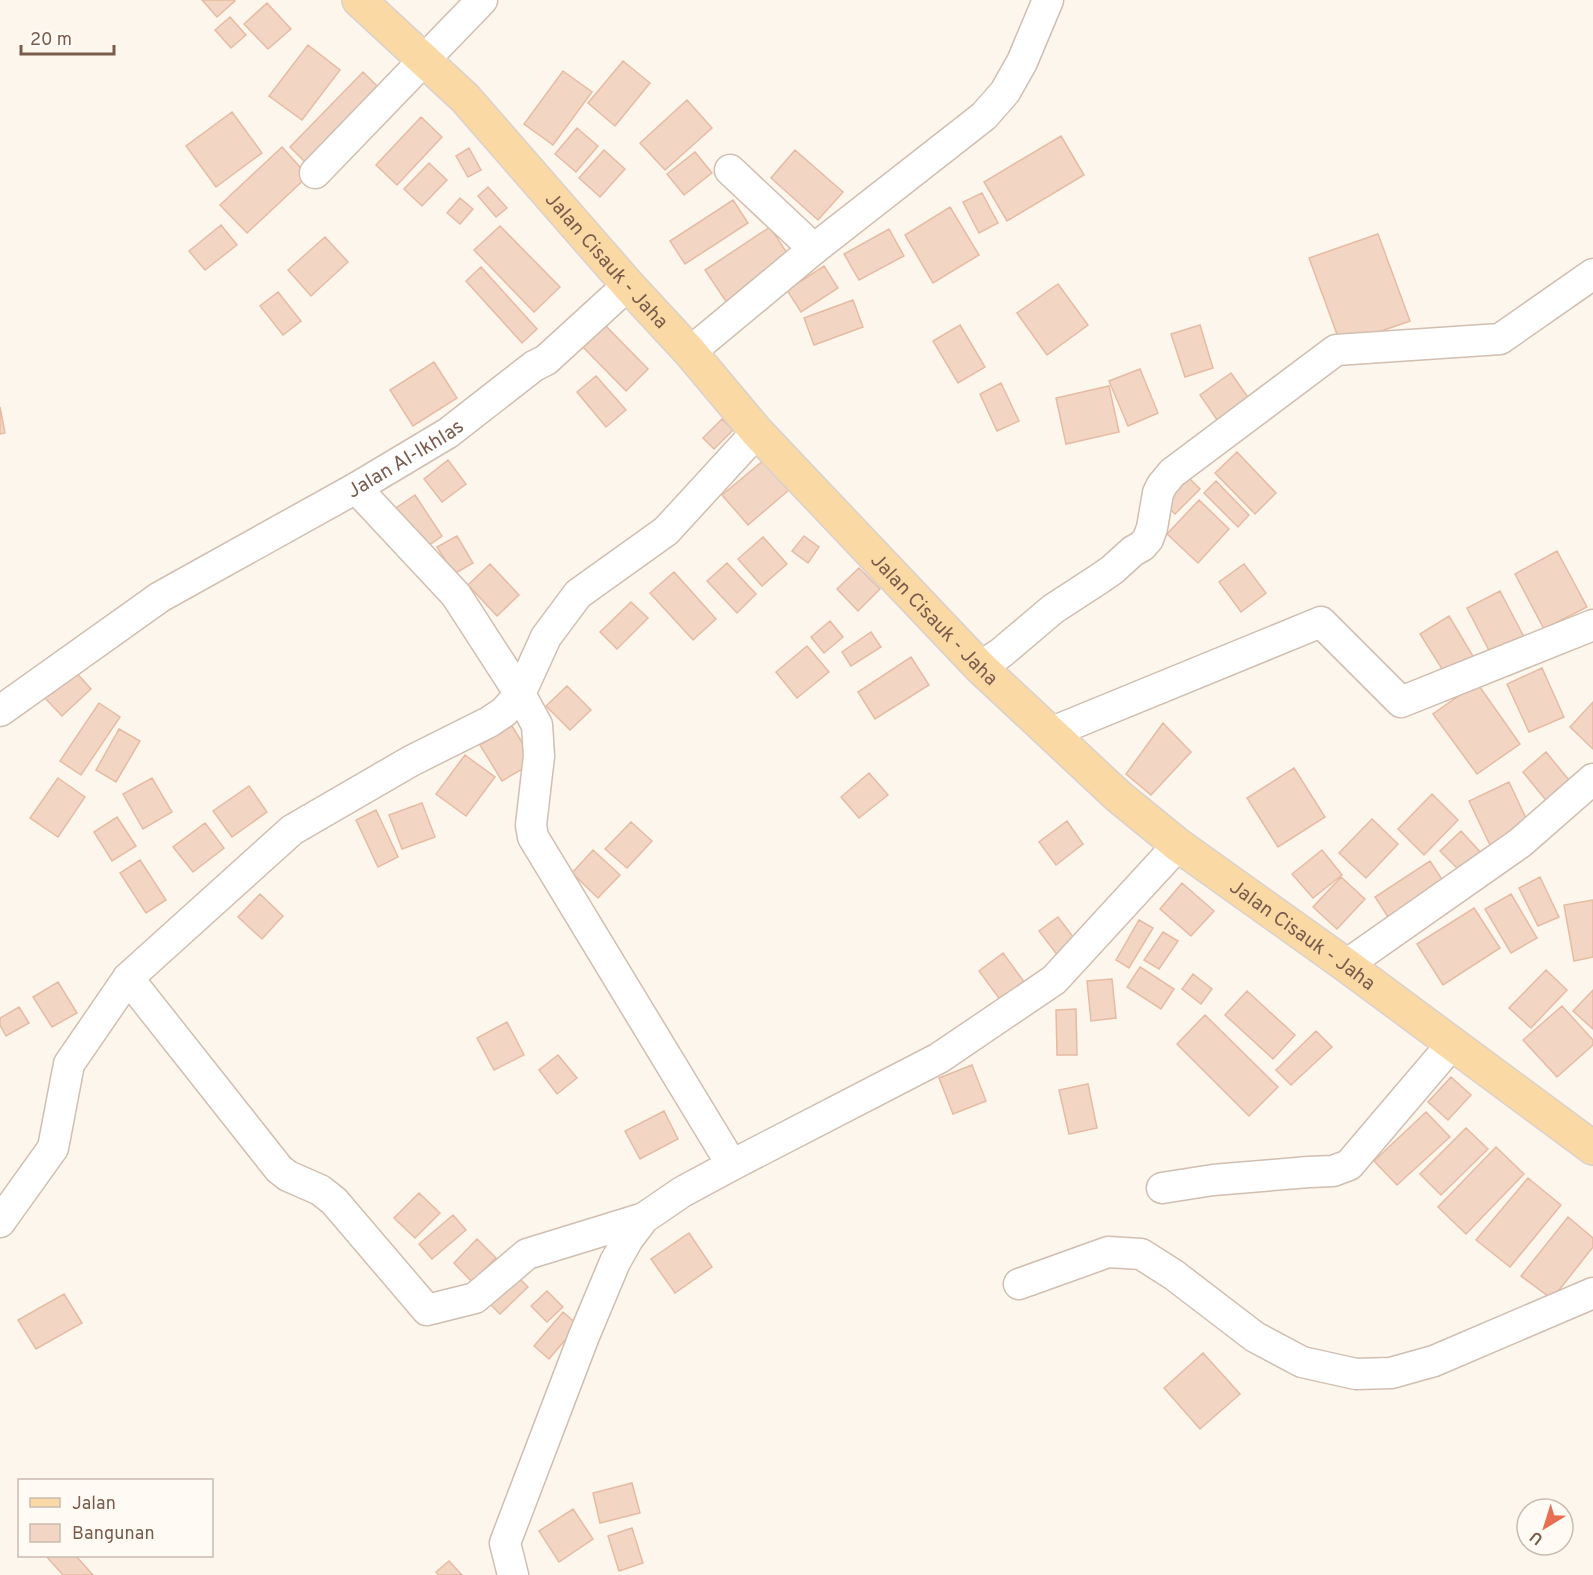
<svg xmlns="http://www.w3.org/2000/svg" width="1593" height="1575" viewBox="0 0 1593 1575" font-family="Overpass,sans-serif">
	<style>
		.building { fill: #f3d5c3; stroke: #e6bba3; stroke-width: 1.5 }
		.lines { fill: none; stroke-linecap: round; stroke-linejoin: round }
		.minor-casing { stroke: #d1beb0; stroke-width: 33 }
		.primary-casing { stroke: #dad1cd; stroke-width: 36 }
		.minor { stroke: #fff; stroke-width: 30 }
		.primary { stroke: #fbd9a5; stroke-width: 33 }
		.labels { text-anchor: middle; stroke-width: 4.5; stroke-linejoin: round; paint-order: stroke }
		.street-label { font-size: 20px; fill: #7a5c4d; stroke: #fffaf3 }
	</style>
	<rect width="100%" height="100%" fill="#fdf6ec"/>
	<!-- building -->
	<path class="building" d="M 202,0 L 234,0 L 235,1 L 217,17 Z
		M 267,3 L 291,29 L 268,49 L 244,24 Z
		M 230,17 L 246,35 L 231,48 L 215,30 Z
		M 308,45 L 340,70 L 302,120 L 269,96 Z
		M 623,61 L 650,83 L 615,126 L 588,103 Z
		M 563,71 L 592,92 L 553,145 L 524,124 Z
		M 363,72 L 383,92 L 310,167 L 290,147 Z
		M 687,100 L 712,128 L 665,170 L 640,143 Z
		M 232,112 L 262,153 L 216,187 L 186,146 Z
		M 421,117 L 442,137 L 397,185 L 376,165 Z
		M 577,128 L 598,146 L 576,172 L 555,154 Z
		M 1061,136 L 1084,175 L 1007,221 L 984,182 Z
		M 282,147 L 308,176 L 247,233 L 220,205 Z
		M 469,148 L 481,170 L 468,177 L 456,156 Z
		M 604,150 L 625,169 L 600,197 L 579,178 Z
		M 795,150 L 843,192 L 818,220 L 771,178 Z
		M 695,152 L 712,173 L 684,195 L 667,174 Z
		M 429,163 L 447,180 L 422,206 L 404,189 Z
		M 488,187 L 507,208 L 496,217 L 478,196 Z
		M 982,193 L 998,223 L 979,233 L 963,202 Z
		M 460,198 L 473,209 L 460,224 L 447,213 Z
		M 733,200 L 748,223 L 685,264 L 670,241 Z
		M 950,207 L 979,255 L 933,283 L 905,235 Z
		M 221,225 L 237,245 L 205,270 L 189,251 Z
		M 500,226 L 560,287 L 534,312 L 474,250 Z
		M 770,227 L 792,261 L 727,303 L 705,270 Z
		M 889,229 L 904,256 L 859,280 L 844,254 Z
		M 1378,234 L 1410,321 L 1341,345 L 1309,258 Z
		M 325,237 L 348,262 L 311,296 L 288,270 Z
		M 824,266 L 838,288 L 801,312 L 787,290 Z
		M 481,267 L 537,329 L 522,343 L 466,281 Z
		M 1058,284 L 1088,325 L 1047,355 L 1017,313 Z
		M 278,292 L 301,321 L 283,335 L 260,306 Z
		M 853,300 L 863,327 L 814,345 L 804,318 Z
		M 602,322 L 648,369 L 626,391 L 579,343 Z
		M 960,325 L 985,367 L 958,383 L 933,341 Z
		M 1200,325 L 1213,368 L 1185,377 L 1171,334 Z
		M 434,362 L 457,398 L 413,426 L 390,390 Z
		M 1140,369 L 1158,413 L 1128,426 L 1109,381 Z
		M 1231,373 L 1254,406 L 1222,427 L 1200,395 Z
		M 596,376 L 626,410 L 606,427 L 577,392 Z
		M 1001,383 L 1019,421 L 997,431 L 980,394 Z
		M 1109,386 L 1119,432 L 1066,444 L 1056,398 Z
		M 0,407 L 5,433 L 0,434 Z
		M 722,419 L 733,430 L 714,449 L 703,438 Z
		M 1237,452 L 1276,493 L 1255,514 L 1215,473 Z
		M 448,460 L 466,484 L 442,502 L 424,479 Z
		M 764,460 L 789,490 L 748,525 L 722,495 Z
		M 1183,472 L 1200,489 L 1175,514 L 1158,497 Z
		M 1216,481 L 1249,515 L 1238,527 L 1204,493 Z
		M 415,495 L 442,536 L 421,551 L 393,510 Z
		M 1199,500 L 1229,529 L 1198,563 L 1167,534 Z
		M 457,536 L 473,563 L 454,574 L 437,547 Z
		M 804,536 L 819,547 L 808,563 L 792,551 Z
		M 763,537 L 787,564 L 762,586 L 738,559 Z
		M 1557,551 L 1587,607 L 1544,629 L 1515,574 Z
		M 727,563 L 756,594 L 737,613 L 707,581 Z
		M 490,564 L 519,595 L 497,616 L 468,585 Z
		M 1244,564 L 1266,593 L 1241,612 L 1219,582 Z
		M 859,568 L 880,589 L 858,611 L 837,589 Z
		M 674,572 L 716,619 L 693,640 L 650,593 Z
		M 1500,591 L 1526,641 L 1493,658 L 1467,608 Z
		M 631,602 L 648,618 L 617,649 L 600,632 Z
		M 1449,616 L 1477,663 L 1449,680 L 1420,634 Z
		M 830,621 L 843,637 L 824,653 L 811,637 Z
		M 871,632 L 881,647 L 851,666 L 842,652 Z
		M 807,646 L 829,672 L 797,698 L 776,672 Z
		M 911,657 L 929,685 L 875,719 L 858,692 Z
		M 1542,668 L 1564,717 L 1529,732 L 1507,684 Z
		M 73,669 L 91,689 L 62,716 L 43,696 Z
		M 1477,683 L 1520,744 L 1477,774 L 1433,714 Z
		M 567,686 L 591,710 L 570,730 L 546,706 Z
		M 1593,702 L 1593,749 L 1570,727 Z
		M 99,703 L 120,717 L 81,775 L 60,761 Z
		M 1163,723 L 1191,752 L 1151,795 L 1126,774 Z
		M 512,726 L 534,762 L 502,781 L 480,745 Z
		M 119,729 L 140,741 L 116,782 L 96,770 Z
		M 1546,752 L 1573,785 L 1549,804 L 1523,772 Z
		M 465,755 L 495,777 L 466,816 L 436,794 Z
		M 1294,768 L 1325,817 L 1278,847 L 1247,798 Z
		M 869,773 L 888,795 L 859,818 L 841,797 Z
		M 58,778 L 85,797 L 58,837 L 30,818 Z
		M 152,778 L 172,812 L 143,829 L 123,794 Z
		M 1509,782 L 1531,829 L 1491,847 L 1469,801 Z
		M 249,786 L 267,812 L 232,837 L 213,811 Z
		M 1432,794 L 1458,820 L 1424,855 L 1398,829 Z
		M 422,803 L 435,837 L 402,849 L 389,815 Z
		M 376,810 L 398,857 L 378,867 L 356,820 Z
		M 117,817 L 136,846 L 112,861 L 94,832 Z
		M 1372,819 L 1398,844 L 1366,878 L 1339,853 Z
		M 1067,821 L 1083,844 L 1056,865 L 1039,842 Z
		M 631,822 L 652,841 L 627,868 L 605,849 Z
		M 205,823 L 224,848 L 193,872 L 173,847 Z
		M 1461,831 L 1483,855 L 1463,874 L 1440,851 Z
		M 593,850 L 620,875 L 598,898 L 572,873 Z
		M 1322,850 L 1342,875 L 1313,898 L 1292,874 Z
		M 140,860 L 166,900 L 146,913 L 120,873 Z
		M 1430,861 L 1447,887 L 1392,923 L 1375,897 Z
		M 1341,877 L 1365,899 L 1337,929 L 1313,907 Z
		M 1540,877 L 1559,917 L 1538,926 L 1519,888 Z
		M 1182,883 L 1214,911 L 1191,936 L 1160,909 Z
		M 260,894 L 283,916 L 262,939 L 238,917 Z
		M 1511,894 L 1537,938 L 1511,953 L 1485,909 Z
		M 1593,900 L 1593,957 L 1574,961 L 1564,905 Z
		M 1474,908 L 1500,948 L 1443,985 L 1417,944 Z
		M 1058,917 L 1077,942 L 1058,956 L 1039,931 Z
		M 1139,920 L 1153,928 L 1129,968 L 1116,960 Z
		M 1163,932 L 1178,941 L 1159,969 L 1144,960 Z
		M 1003,953 L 1028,987 L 1004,1005 L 979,971 Z
		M 1140,967 L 1174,989 L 1161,1009 L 1127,987 Z
		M 1546,970 L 1567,990 L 1531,1028 L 1509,1008 Z
		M 1193,974 L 1212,989 L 1201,1004 L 1182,989 Z
		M 1112,979 L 1116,1018 L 1091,1021 L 1087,981 Z
		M 58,982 L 77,1013 L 52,1027 L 33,997 Z
		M 1593,990 L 1593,1029 L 1573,1011 Z
		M 1247,991 L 1295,1035 L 1273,1059 L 1225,1015 Z
		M 1562,1006 L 1593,1040 L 1593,1045 L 1557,1077 L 1523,1040 Z
		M 19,1007 L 29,1023 L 6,1036 L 0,1025 L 0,1018 Z
		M 1076,1009 L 1077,1055 L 1057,1055 L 1056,1010 Z
		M 1205,1015 L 1278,1087 L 1249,1116 L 1177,1044 Z
		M 507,1022 L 524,1055 L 494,1070 L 477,1038 Z
		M 1316,1031 L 1332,1047 L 1291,1085 L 1276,1070 Z
		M 558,1055 L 577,1078 L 557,1094 L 539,1070 Z
		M 972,1065 L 986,1101 L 953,1114 L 939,1078 Z
		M 1451,1077 L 1471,1095 L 1448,1120 L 1428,1102 Z
		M 1088,1084 L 1097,1128 L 1069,1134 L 1059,1090 Z
		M 664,1111 L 678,1139 L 640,1159 L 625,1131 Z
		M 1426,1112 L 1450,1137 L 1397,1185 L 1374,1161 Z
		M 1466,1128 L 1488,1149 L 1441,1195 L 1420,1174 Z
		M 1496,1147 L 1524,1174 L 1466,1234 L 1438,1207 Z
		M 1528,1178 L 1561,1205 L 1510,1267 L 1476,1240 Z
		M 419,1193 L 440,1213 L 415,1238 L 394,1218 Z
		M 453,1215 L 466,1230 L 432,1259 L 419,1244 Z
		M 1568,1217 L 1593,1238 L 1593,1247 L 1552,1299 L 1521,1276 Z
		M 689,1233 L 712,1267 L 675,1293 L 651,1259 Z
		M 477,1239 L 496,1258 L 472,1282 L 454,1263 Z
		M 510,1269 L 528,1287 L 500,1314 L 482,1296 Z
		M 547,1291 L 563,1307 L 547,1322 L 531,1306 Z
		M 64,1294 L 82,1323 L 36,1349 L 18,1320 Z
		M 563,1312 L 578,1325 L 549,1359 L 534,1346 Z
		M 1203,1353 L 1240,1394 L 1200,1429 L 1164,1388 Z
		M 632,1483 L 640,1513 L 600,1523 L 593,1493 Z
		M 573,1509 L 593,1539 L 559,1562 L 539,1531 Z
		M 632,1528 L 643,1563 L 619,1571 L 608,1536 Z
		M 46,1556 L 76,1556 L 93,1575 L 63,1575 Z
		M 449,1561 L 462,1575 L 439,1575 L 436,1572 Z"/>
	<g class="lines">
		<defs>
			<g id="minor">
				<path d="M 730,170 L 814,249"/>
				<path d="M 315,173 L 482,0"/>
				<path d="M 690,352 L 814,249 L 984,116 L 1005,92 L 1022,62 L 1048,0"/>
				<path d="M 356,488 L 456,595 L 520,694 L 537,725 L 539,756 L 531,825 L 533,837 L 732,1165"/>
				<path d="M 980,667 L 1001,653 L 1053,609 L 1099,579 L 1112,570 L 1133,551 L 1142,546 L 1148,539 L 1152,528 L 1158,493 L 1162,485 L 1172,473 L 1336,350 L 1500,339 L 1593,274"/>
				<path id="s1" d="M 0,711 L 160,597 L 356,488 L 448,433 L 534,366 L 546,360 L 628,285"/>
				<path d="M 1050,733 L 1321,622 L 1401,702 L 1593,625"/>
				<path d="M 1346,965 L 1520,843 L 1593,779"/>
				<path d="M 128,978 L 279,1169 L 288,1176 L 320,1190 L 334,1201 L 427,1310 L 475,1298 L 527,1254 L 644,1218"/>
				<path d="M 1162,1188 L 1213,1180 L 1309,1172 L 1333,1171 L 1349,1165 L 1452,1044"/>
				<path d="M 0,1222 L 53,1148 L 69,1064 L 128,978 L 292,830 L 411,761 L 489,722 L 504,712 L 520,694 L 546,637 L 578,594 L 666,531 L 757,432"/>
				<path d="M 1019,1284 L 1108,1252 L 1141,1254 L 1174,1275 L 1255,1337 L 1302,1362 L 1356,1374 L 1391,1373 L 1434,1361 L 1593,1293"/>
				<path d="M 513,1575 L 505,1543 L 584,1336 L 615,1262 L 628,1239 L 644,1218 L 682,1192 L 732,1165 L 939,1058 L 1054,980 L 1178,845"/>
			</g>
			<g id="primary">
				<path id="s2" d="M 359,0 L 465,98 L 628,285 L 690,352 L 757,432 L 980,667 L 1118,796 L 1178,845 L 1346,965 L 1593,1148"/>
			</g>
		</defs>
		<!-- minor casing -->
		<use href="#minor" class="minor-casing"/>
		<!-- primary casing -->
		<use href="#primary" class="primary-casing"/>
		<!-- minor -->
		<use href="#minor" class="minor"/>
		<!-- primary -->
		<use href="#primary" class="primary"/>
	</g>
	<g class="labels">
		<!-- street labels -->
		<g class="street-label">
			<text dy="7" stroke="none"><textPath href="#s2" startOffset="360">Jalan Cisauk - Jaha</textPath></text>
			<text dy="7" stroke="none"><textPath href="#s1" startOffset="478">Jalan Al-Ikhlas</textPath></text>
			<text dy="7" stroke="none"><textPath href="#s2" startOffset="846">Jalan Cisauk - Jaha</textPath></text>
			<text dy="7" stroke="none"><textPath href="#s2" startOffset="1332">Jalan Cisauk - Jaha</textPath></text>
		</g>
	</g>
	<!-- legend -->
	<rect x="18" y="1479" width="195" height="78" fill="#fffaf3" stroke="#cabbb1" stroke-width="1.5"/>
	<rect x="30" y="1498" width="30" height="9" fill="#fbd9a5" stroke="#cabbb1" stroke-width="1.5"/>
	<text x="72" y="1509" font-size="18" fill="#7a5c4d">Jalan</text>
	<rect x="30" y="1524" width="30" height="18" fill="#f3d5c3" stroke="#cabbb1" stroke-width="1.5"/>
	<text x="72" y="1539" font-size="18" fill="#7a5c4d">Bangunan</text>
	<!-- north arrow -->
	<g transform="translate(1545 1527) rotate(218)"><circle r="28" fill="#fffaf3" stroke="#cabbb1" stroke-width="1.5"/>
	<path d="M0-4.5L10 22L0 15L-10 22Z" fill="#e76f51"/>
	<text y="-9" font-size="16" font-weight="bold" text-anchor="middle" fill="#7a5c4d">U</text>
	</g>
	<!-- scale -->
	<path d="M21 45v9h93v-9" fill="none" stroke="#7a5c4d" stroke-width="3"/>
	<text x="30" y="45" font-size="18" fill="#7a5c4d" stroke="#fffaf3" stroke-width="4.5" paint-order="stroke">20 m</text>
</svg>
